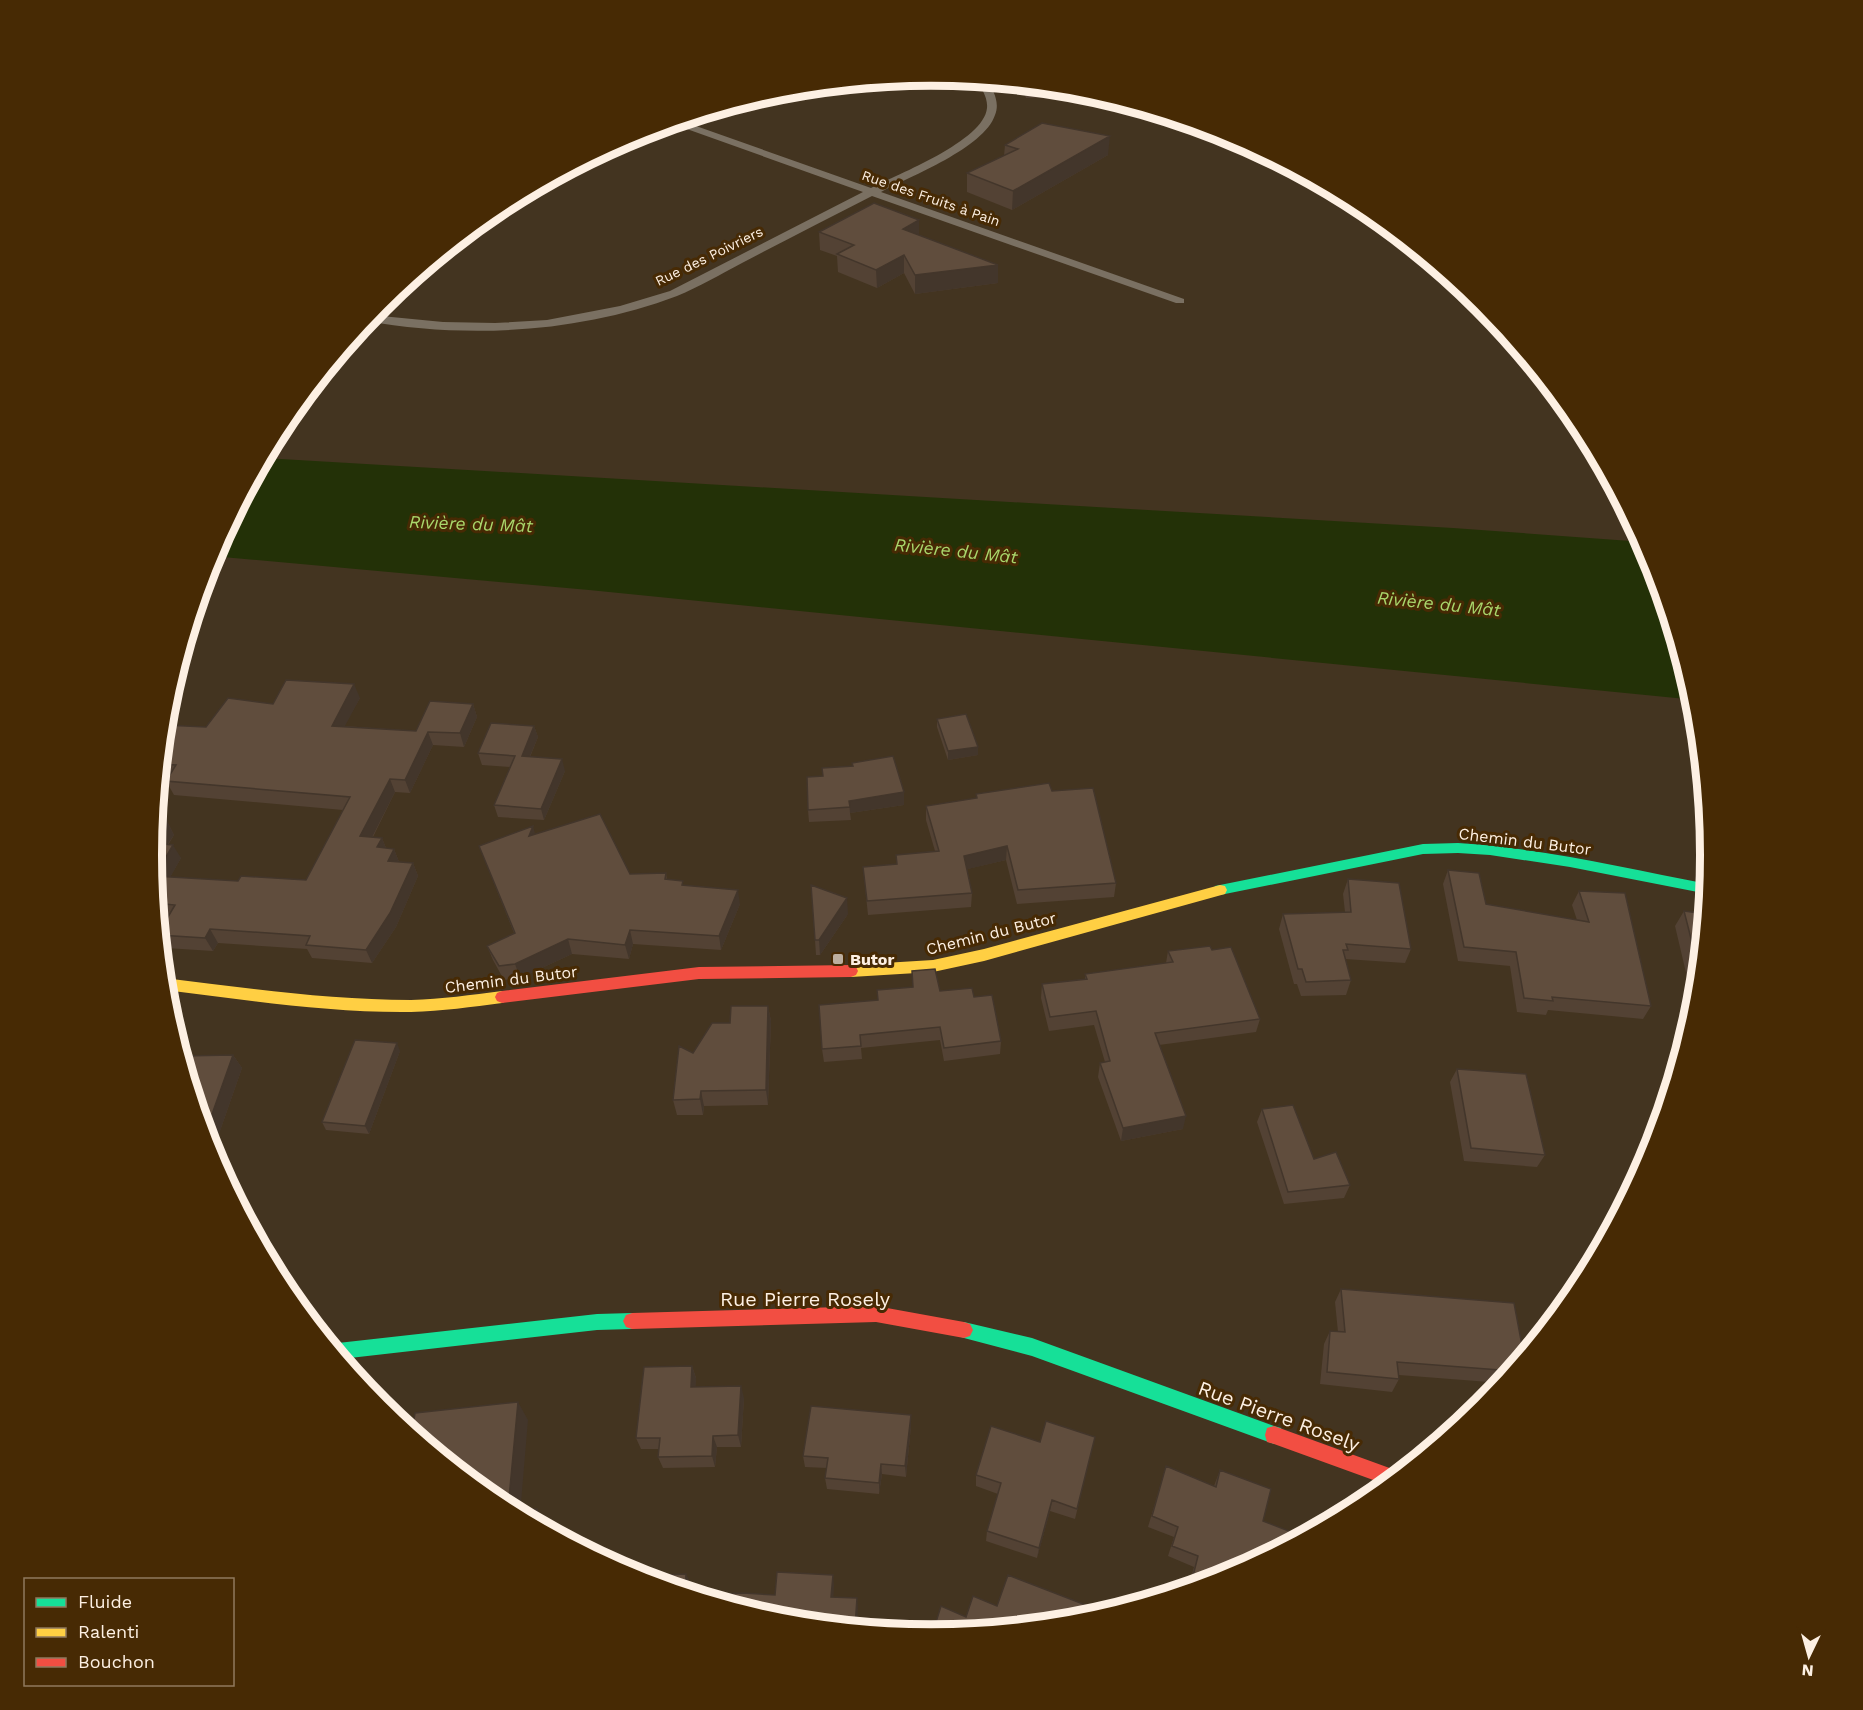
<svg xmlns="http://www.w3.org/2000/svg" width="1863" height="1710" viewBox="0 0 1863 1710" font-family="'Work Sans',sans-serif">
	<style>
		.water { fill: #233107 }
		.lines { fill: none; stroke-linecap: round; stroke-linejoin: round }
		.lane { fill: #7a7062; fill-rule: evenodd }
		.fast { fill: #16e098; fill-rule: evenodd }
		.slow { fill: #ffcf43; fill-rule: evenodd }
		.jam { fill: #f24e42; fill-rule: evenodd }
		.wall { fill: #534234 }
		.shaded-wall { fill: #43362b }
		.building { fill: #604d3d; stroke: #43362b; stroke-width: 1.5 }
		.poi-dot { fill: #bcae9f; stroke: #472a04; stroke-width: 2 }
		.labels { text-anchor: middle; stroke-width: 6; stroke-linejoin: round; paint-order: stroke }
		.far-street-label { font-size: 14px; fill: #fdf0e3; stroke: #472a04 }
		.street-label { font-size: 16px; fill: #fdf0e3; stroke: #472a04 }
		.poi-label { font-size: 16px; font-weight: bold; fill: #fdf0e3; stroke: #472a04; text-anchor: start }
		.water-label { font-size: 18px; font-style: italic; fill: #a9d76c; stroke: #472a04 }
		.near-street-label { font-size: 20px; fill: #fdf0e3; stroke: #472a04 }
		.rim { fill: none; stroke: #fdf0e3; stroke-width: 8 }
	</style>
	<rect width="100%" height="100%" fill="#433420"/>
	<!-- water -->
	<path class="water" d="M 264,458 L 1453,528 L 1644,542 L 1652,557 L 1696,700 L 589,590 L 211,556 Z"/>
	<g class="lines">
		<!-- lane -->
		<path class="lane" d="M 976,79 L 986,80 C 994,90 1000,103 995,115 C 984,148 911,176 881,192 L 1184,299 L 1184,303 L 1176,303 L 872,196 C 829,218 786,240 742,263 C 721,274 699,287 677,296 C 579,333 468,339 366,321 L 371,315 L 443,322 L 495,323 L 547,320 L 620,306 L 670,291 L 863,192 L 670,123 L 679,120 L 871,188 C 898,174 984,141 987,108 C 988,97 981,88 976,79 Z"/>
		<!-- fast -->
		<path class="fast" d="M 1458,843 C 1542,848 1625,868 1708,884 L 1708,894 L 1570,867 L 1490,855 L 1458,853 L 1423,854 L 1220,895 L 1215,894 L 1213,890 L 1215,886 L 1220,885 L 1423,844 Z
			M 632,1313 L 638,1315 L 641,1321 L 638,1327 L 632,1329 L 597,1330 L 341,1359 L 329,1344 L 597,1314 Z
			M 964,1322 L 1032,1338 L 1274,1426 L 1281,1428 L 1283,1435 L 1281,1442 L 1274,1444 L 1032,1356 L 964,1338 L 958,1336 L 955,1330 L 958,1324 Z"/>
		<!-- slow -->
		<path class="slow" d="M 1220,885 L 1225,886 L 1227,890 L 1225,894 L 984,961 L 933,972 L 851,977 L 846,975 L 844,971 L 846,967 L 851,965 L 933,960 L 984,949 Z
			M 164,978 C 246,988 328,1000 411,1000 C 442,999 471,995 502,991 L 507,993 L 509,997 L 507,1001 L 502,1003 C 472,1007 442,1011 411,1012 C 328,1013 246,1000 165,990 Z"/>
		<!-- jam -->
		<path class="jam" d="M 851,965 L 856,967 L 858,971 L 856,975 L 851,977 L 699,979 L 502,1003 L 497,1001 L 495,997 L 497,993 L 502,991 L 699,967 Z
			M 876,1306 L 964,1322 L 970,1324 L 973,1330 L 970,1336 L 964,1338 L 876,1322 L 632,1329 L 626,1327 L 623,1321 L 626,1315 L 632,1313 Z
			M 1274,1426 L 1395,1470 L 1402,1473 L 1387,1485 L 1274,1444 L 1267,1442 L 1265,1435 L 1267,1428 Z"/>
	</g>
	<!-- wall -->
	<path class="wall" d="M 1021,84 L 1063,88 L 1063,96 L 1026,98 Z
		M 1005,145 L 1108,155 L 1012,210 L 967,192 L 967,173 L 1004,156 Z
		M 919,220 L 919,235 L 998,265 L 998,283 L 915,294 L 904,273 L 877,288 L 838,272 L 837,256 L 820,250 L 819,232 Z
		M 360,698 L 344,726 L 416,731 L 473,704 L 477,717 L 464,747 L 433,745 L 410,793 L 395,792 L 373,837 L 382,838 L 386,848 L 394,849 L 399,862 L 413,863 L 418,876 L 396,927 L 372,963 L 312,958 L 307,949 L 218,943 L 213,951 L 166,948 L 160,938 L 159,932 L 168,917 L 158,916 L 152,855 L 167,821 L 174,835 L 168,845 L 181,858 L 170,877 L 238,881 L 306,880 L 343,810 L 174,795 L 166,781 L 168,778 L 159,777 L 164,725 L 206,727 L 273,704 Z
		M 937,719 L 978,755 L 948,760 L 937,727 Z
		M 534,726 L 538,737 L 530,757 L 565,771 L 544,820 L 498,817 L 494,805 L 511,767 L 482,765 L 478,753 Z
		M 852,763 L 904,792 L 904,805 L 850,813 L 851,820 L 809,822 L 808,810 L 823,776 L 853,766 Z
		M 1052,791 L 1116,883 L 1114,897 L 1017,904 L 1006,860 L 967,869 L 972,893 L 971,907 L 868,915 L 863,867 L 896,864 L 896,855 L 935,851 L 926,820 L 926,806 L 976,798 L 976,794 Z
		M 535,834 L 630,874 L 666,873 L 667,880 L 740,904 L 721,950 L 633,944 L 629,959 L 572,954 L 520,978 L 504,980 L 493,960 L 487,946 L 514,933 L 479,846 Z
		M 1448,870 L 1486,904 L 1577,920 L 1572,905 L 1579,891 L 1651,1006 L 1643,1019 L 1548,1010 L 1546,1015 L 1517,1012 L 1510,966 L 1458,961 L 1443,884 Z
		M 1348,879 L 1411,949 L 1405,963 L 1345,959 L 1351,980 L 1346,995 L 1301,996 L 1297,984 L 1294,984 L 1279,929 L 1283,914 L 1345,912 L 1343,894 Z
		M 1684,911 L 1706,914 L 1696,1008 L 1695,1011 L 1675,926 Z
		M 848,914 L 820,955 L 816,955 L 815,940 Z
		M 1212,950 L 1260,1019 L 1256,1032 L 1159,1045 L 1183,1129 L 1121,1141 L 1098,1077 L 1100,1063 L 1105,1062 L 1094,1025 L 1049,1031 L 1041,998 L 1042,984 L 1085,979 L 1085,974 L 1166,963 L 1168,951 Z
		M 940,991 L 974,997 L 1001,1041 L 1000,1054 L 944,1061 L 940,1040 L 861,1048 L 862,1059 L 824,1062 L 822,1049 L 877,1000 Z
		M 768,1006 L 771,1021 L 768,1105 L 704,1106 L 703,1115 L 677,1115 L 673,1100 L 693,1053 L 730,1023 Z
		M 400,1051 L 369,1134 L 326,1130 L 322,1122 Z
		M 233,1055 L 242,1068 L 214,1148 L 209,1148 L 181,1056 Z
		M 1457,1069 L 1545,1155 L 1537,1167 L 1464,1161 L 1450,1082 Z
		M 1262,1109 L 1314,1159 L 1350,1185 L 1344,1198 L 1284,1204 L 1257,1122 Z
		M 1568,1285 L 1572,1299 L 1561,1312 L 1558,1299 Z
		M 1341,1289 L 1524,1356 L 1502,1383 L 1399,1375 L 1399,1379 L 1392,1392 L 1320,1384 L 1324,1344 L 1330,1331 L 1338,1332 L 1335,1302 Z
		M 692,1366 L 696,1378 L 695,1387 L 744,1398 L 741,1447 L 717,1447 L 715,1467 L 663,1468 L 658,1457 L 659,1449 L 641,1449 L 636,1438 Z
		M 911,1415 L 911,1426 L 906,1477 L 882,1474 L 879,1494 L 827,1489 L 825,1478 L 827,1468 L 805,1467 L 803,1456 Z
		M 1095,1437 L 1075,1519 L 1050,1511 L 1037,1558 L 986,1541 L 987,1531 L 998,1494 L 976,1486 L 976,1475 L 1040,1442 Z
		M 1166,1466 L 1214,1486 L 1220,1470 L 1230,1576 L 1188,1588 L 1194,1567 L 1168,1556 L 1174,1537 L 1148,1527 Z"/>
	<!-- shaded-wall -->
	<path class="shaded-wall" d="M 1110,136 L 1108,155 L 1012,210 L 1013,191 Z
		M 919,220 L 919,238 L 903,229 Z
		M 904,255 L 904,273 L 877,288 L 876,270 Z
		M 998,265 L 998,283 L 915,294 L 915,275 Z
		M 354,684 L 360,698 L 338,739 L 332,726 Z
		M 473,704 L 477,717 L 464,747 L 460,733 Z
		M 534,726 L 538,737 L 525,768 L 522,756 Z
		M 428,732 L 433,745 L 410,793 L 405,780 Z
		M 978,747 L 978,755 L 948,760 L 948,751 Z
		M 562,759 L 565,771 L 544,820 L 541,809 Z
		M 390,779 L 395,792 L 366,849 L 360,836 Z
		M 904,792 L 904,805 L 850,813 L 849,801 Z
		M 167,821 L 174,835 L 159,857 L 152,845 L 153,841 Z
		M 533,826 L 537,841 L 529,836 Z
		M 382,838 L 387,851 L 377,847 Z
		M 173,845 L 181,858 L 163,890 L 155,876 Z
		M 1007,846 L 1006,860 L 964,870 L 964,856 Z
		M 394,849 L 399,862 L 388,861 Z
		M 413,863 L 418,876 L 396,927 L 372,963 L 366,950 Z
		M 738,890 L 740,904 L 721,950 L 719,936 Z
		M 847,898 L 848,914 L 820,955 L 819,940 Z
		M 210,929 L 218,943 L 213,951 L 205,938 Z
		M 630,930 L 633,944 L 629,959 L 625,945 Z
		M 568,939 L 572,954 L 520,978 L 515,964 Z
		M 768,1006 L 771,1021 L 768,1105 L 766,1090 Z
		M 397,1043 L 400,1051 L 369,1134 L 365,1126 Z
		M 233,1055 L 242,1068 L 214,1148 L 206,1137 L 205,1134 Z
		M 701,1091 L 704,1106 L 703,1115 L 700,1099 Z
		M 1186,1116 L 1183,1129 L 1121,1141 L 1123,1128 Z
		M 692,1366 L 696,1378 L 695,1399 L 691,1387 Z
		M 741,1386 L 744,1398 L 741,1447 L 738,1435 Z
		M 518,1402 L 528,1420 L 520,1515 L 508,1509 Z
		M 911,1415 L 911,1426 L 906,1477 L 905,1466 Z
		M 713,1436 L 717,1447 L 715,1467 L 712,1456 Z
		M 881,1464 L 882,1474 L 879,1494 L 879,1483 Z
		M 1052,1500 L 1050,1511 L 1037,1558 L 1039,1548 Z
		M 537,1509 L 547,1525 L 546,1529 L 536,1524 Z
		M 686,1574 L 691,1584 L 690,1593 L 685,1591 Z
		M 833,1575 L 834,1585 L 833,1607 L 831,1597 Z
		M 857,1598 L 858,1608 L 857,1628 L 855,1627 Z"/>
	<!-- building -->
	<path class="building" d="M 1042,123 L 1110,136 L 1013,191 L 967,173 L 1018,149 L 1005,145 Z
		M 874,203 L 919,220 L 903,229 L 998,265 L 915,275 L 904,255 L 876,270 L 837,254 L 854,245 L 819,232 Z
		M 286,680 L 354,684 L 332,726 L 416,731 L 430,701 L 473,704 L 460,733 L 428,732 L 405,780 L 390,779 L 360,836 L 382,838 L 377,847 L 394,849 L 388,861 L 413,863 L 390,913 L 366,950 L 306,945 L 310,936 L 210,929 L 205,938 L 159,935 L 159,932 L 175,905 L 156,903 L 152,855 L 153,843 L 173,845 L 155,876 L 238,881 L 241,876 L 306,880 L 350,797 L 166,781 L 176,765 L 160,764 L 164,725 L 206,727 L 228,698 L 273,704 Z
		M 966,714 L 978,747 L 948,751 L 937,719 Z
		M 491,723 L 534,726 L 522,756 L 562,759 L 541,809 L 494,805 L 515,756 L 478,753 Z
		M 893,756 L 904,792 L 849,801 L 850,807 L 808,810 L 807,777 L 823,776 L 822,768 L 853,766 L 852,763 Z
		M 1049,783 L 1052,791 L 1093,788 L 1116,883 L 1018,890 L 1007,846 L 964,856 L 972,893 L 867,901 L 863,867 L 897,864 L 896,855 L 939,851 L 926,806 L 977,798 L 976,794 Z
		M 600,814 L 630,874 L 666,873 L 665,879 L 683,881 L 682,885 L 738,890 L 719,936 L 630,930 L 625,945 L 568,939 L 515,964 L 499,966 L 487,946 L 515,933 L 479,846 L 533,826 L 529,836 Z
		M 155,820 L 167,821 L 153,841 Z
		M 1448,870 L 1479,873 L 1486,904 L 1589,922 L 1579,891 L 1625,893 L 1651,1006 L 1552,997 L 1553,1001 L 1524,998 L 1516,952 L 1464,947 Z
		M 1348,879 L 1399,883 L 1411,949 L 1346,944 L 1348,950 L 1343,950 L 1351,980 L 1306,982 L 1302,969 L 1298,969 L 1283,914 L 1351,912 Z
		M 811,885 L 847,898 L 819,940 L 815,940 Z
		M 1684,911 L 1706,914 L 1700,974 Z
		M 1210,946 L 1212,950 L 1231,947 L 1260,1019 L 1155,1033 L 1186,1116 L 1123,1128 L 1100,1063 L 1110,1061 L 1096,1011 L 1050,1017 L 1042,984 L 1087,979 L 1085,974 L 1173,962 L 1168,951 Z
		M 935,969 L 940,991 L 972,988 L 974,997 L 992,995 L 1001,1041 L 944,1048 L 940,1027 L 860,1035 L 861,1046 L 822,1049 L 819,1005 L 878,1000 L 877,990 L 913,987 L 912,971 Z
		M 731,1006 L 768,1006 L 766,1090 L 701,1091 L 700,1099 L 673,1100 L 679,1046 L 693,1053 L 712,1023 L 730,1023 Z
		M 355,1040 L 397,1043 L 365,1126 L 322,1122 Z
		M 233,1055 L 205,1134 L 181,1056 Z
		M 1457,1069 L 1526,1074 L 1545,1155 L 1471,1148 Z
		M 1293,1105 L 1314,1159 L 1336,1152 L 1350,1185 L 1288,1192 L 1262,1109 Z
		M 1568,1285 L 1581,1286 L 1572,1299 Z
		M 1341,1289 L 1514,1303 L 1524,1356 L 1513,1371 L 1397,1362 L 1399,1379 L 1327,1372 L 1330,1331 L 1345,1332 Z
		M 692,1366 L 691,1387 L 741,1386 L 738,1435 L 713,1436 L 712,1456 L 658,1457 L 660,1438 L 636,1438 L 644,1367 Z
		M 518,1402 L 508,1509 L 498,1503 L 412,1433 L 415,1413 Z
		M 811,1406 L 911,1415 L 905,1466 L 881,1464 L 879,1483 L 825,1478 L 828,1458 L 803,1456 Z
		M 1046,1421 L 1095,1437 L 1077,1509 L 1052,1500 L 1039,1548 L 987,1531 L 1001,1483 L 976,1475 L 991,1426 L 1040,1442 Z
		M 1166,1466 L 1216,1487 L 1220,1470 L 1271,1489 L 1263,1521 L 1294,1533 L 1293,1542 L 1230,1576 L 1190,1588 L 1198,1556 L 1172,1546 L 1178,1527 L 1152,1516 Z
		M 537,1509 L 536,1524 L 513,1511 Z
		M 777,1572 L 833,1575 L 831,1597 L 857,1598 L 855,1627 L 779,1620 L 698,1595 L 743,1593 L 775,1595 Z
		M 686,1574 L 685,1591 L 638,1577 L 638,1576 Z
		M 1008,1575 L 1091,1607 L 1089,1618 L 1083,1620 L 932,1635 L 941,1606 L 966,1617 L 973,1596 L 997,1606 Z"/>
	<!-- markers -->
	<rect class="poi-dot" x="832" y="953" width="12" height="12" rx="3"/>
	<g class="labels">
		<!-- far-street labels -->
		<g class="far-street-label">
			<text transform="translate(931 198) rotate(19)" y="5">Rue des Fruits à Pain</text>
			<text transform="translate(709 256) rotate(-26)" y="5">Rue des Poivriers</text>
		</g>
		<!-- street labels -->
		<g class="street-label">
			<text transform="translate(1525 841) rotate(7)" y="6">Chemin du Butor</text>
			<text transform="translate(991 933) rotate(-14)" y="6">Chemin du Butor</text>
			<text transform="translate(511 979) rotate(-7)" y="6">Chemin du Butor</text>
		</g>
		<!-- poi labels -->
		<g class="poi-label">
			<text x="850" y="965">Butor</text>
		</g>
		<!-- water labels -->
		<g class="water-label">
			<text transform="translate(471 524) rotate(2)" y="6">Rivière du Mât</text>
			<text transform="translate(956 551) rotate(6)" y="6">Rivière du Mât</text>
			<text transform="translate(1439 604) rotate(6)" y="6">Rivière du Mât</text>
		</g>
		<!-- near-street labels -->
		<g class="near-street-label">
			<text x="805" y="1306">Rue Pierre Rosely</text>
			<text transform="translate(1279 1416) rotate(20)" y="7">Rue Pierre Rosely</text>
		</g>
	</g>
	<!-- crop -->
	<path d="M0 0H1863V1710H0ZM162 855a769 769 0 1 1 1538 0a769 769 0 1 1-1538 0Z" fill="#472a04" fill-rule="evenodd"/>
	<path class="rim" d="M162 855a769 769 0 1 1 1538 0a769 769 0 1 1-1538 0Z"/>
	<!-- legend -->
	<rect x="24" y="1578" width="210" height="108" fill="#472a04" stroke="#90795d" stroke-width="1.5"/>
	<rect x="36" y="1598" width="30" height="9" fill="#16e098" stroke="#90795d" stroke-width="1.5"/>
	<text x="78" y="1608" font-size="18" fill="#fdf0e3">Fluide</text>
	<rect x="36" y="1628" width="30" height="9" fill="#ffcf43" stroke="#90795d" stroke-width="1.5"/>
	<text x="78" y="1638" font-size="18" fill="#fdf0e3">Ralenti</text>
	<rect x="36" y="1658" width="30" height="9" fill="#f24e42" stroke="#90795d" stroke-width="1.5"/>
	<text x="78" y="1668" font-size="18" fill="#fdf0e3">Bouchon</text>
	<!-- north arrow -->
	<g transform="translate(1809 1656) rotate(185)" stroke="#472a04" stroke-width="4.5" paint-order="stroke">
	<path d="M0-4.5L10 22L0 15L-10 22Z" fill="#fdf0e3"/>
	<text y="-9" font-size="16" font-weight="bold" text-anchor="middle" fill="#fdf0e3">N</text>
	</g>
</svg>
